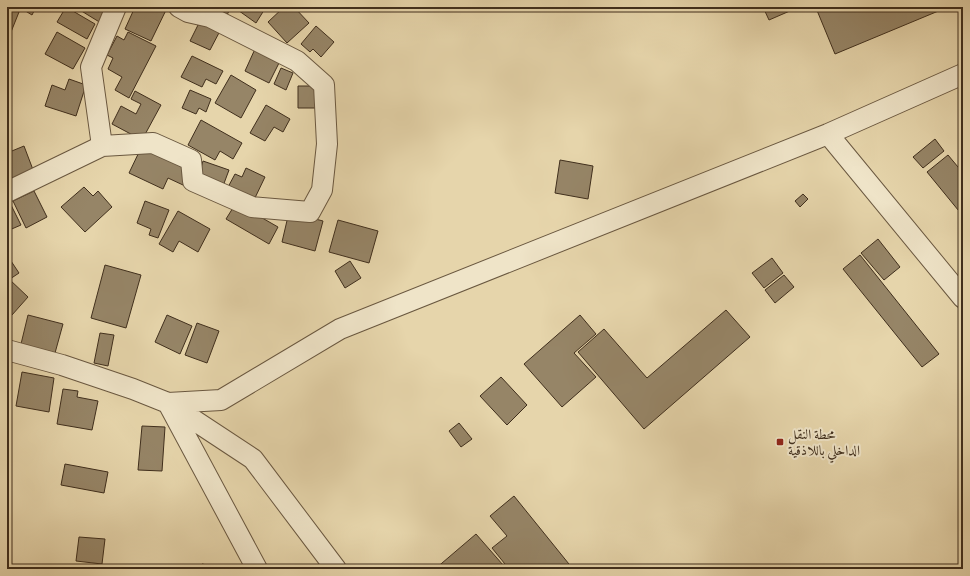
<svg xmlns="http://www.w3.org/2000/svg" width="970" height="576" viewBox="0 0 970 576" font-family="Vollkorn,Amiri,serif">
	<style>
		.building { fill: #968567; stroke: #402f1d }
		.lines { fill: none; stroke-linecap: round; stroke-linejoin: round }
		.minor-casing { stroke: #6a5840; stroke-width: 22 }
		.minor { stroke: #efe4c8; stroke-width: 20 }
		.poi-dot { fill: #8f2418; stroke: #efe4c8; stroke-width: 1.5 }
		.labels { text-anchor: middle; stroke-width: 4; stroke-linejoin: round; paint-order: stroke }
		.poi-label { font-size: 14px; fill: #402f1d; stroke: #efe4c8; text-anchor: start }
	</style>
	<rect width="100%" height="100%" fill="#e6d5ab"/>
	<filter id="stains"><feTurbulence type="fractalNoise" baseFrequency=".005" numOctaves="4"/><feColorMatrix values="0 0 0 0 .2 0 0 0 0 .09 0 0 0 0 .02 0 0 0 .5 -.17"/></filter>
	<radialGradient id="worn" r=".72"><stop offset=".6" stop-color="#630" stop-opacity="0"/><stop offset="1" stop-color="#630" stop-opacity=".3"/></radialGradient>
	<!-- building -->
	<path class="building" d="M 7,7 L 19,12 L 11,32 L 7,30 Z
		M 19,7 L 36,7 L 32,15 Z
		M 66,7 L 95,24 L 87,39 L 57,22 Z
		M 75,7 L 111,7 L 101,23 Z
		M 135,7 L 167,8 L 151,41 L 125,29 Z
		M 206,7 L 231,7 L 225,19 Z
		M 236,7 L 266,7 L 256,23 L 235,8 Z
		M 284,7 L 294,7 L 309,23 L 287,43 L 268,22 Z
		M 763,7 L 799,7 L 769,20 Z
		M 818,7 L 948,7 L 835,54 L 816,8 Z
		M 201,19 L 221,29 L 210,50 L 190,41 Z
		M 316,26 L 334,42 L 321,57 L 313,49 L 310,52 L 301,44 Z
		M 57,32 L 85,48 L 73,69 L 45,54 Z
		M 128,32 L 156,46 L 129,98 L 115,90 L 122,77 L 108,69 L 113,58 L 107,55 L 117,36 L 124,40 Z
		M 255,49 L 280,61 L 269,83 L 245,71 Z
		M 192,56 L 223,71 L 216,84 L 206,79 L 202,87 L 181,77 Z
		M 281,68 L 293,73 L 286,90 L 274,84 Z
		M 231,75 L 256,90 L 241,118 L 215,103 Z
		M 69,79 L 86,85 L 76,116 L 45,106 L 52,85 L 65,90 Z
		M 298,86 L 319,86 L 319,108 L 298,108 Z
		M 190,90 L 211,99 L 206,112 L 199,108 L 196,114 L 182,108 Z
		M 135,91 L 161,105 L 142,140 L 112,124 L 121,106 L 136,114 L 141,104 L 131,99 Z
		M 266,105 L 290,119 L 283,132 L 274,127 L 265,141 L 250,133 Z
		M 201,120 L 242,143 L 233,159 L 220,151 L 215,160 L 188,145 Z
		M 935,139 L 944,151 L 923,168 L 913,157 Z
		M 24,146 L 35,175 L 7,183 L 7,153 Z
		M 141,148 L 189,170 L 183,185 L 168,178 L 163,189 L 129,173 Z
		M 948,155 L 963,173 L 963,216 L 927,172 Z
		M 560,160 L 593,166 L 588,199 L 555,193 Z
		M 203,161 L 229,170 L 223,186 L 198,178 Z
		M 246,168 L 265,177 L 253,202 L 227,189 L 235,174 L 242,177 Z
		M 84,187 L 93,196 L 98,191 L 112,207 L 85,232 L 61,207 Z
		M 34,191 L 47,217 L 26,228 L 13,201 Z
		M 803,194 L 808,199 L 800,207 L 795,201 Z
		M 7,197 L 21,225 L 7,231 Z
		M 145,201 L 169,210 L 158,238 L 149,235 L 151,229 L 137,223 Z
		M 236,203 L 278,227 L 269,244 L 226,219 Z
		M 178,211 L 210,229 L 198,252 L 179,241 L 173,252 L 159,244 Z
		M 289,212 L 323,221 L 315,251 L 282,242 Z
		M 338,220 L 378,231 L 369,263 L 329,252 Z
		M 878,239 L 900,267 L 884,280 L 861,253 Z
		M 860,255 L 939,354 L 922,367 L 843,269 Z
		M 772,258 L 783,273 L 764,288 L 752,273 Z
		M 11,261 L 19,273 L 10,279 L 7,275 L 7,264 Z
		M 350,261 L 361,278 L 345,288 L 335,271 Z
		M 105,265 L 141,275 L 126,328 L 91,318 Z
		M 784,275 L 794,287 L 775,303 L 765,290 Z
		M 9,279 L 28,297 L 12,315 L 7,310 L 7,281 Z
		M 726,310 L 750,337 L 644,429 L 578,352 L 604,329 L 647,378 Z
		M 28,315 L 63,324 L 55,353 L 21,344 Z
		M 167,315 L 192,326 L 180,354 L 155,342 Z
		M 580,315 L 596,334 L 574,353 L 596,377 L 562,407 L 524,364 Z
		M 197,323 L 219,331 L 207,363 L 185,355 Z
		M 100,333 L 114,335 L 108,366 L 94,363 Z
		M 22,372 L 54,378 L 49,412 L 16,406 Z
		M 501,377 L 527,405 L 507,425 L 480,396 Z
		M 63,389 L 78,391 L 77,397 L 98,401 L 92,430 L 57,424 Z
		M 459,423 L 472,439 L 461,447 L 449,431 Z
		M 142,426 L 165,427 L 162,471 L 138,470 Z
		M 65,464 L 108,472 L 104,493 L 61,485 Z
		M 514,496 L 573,569 L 509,569 L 492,548 L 507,536 L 490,516 Z
		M 476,534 L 503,565 L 498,569 L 435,569 Z
		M 79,537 L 105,539 L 102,564 L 76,561 Z
		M 202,564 L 223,568 L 223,569 L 201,569 Z"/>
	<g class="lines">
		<defs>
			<path id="minor" d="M 828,134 L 963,298
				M 102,146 L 153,143 L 191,160 L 193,181 L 252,207 L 310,212 L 322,190 L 327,144 L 324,85 L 297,61 L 210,17 L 188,12 L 179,7
				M 7,192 L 102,146 L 91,67 L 116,7
				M 7,350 L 62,365 L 133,389 L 168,403 L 221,400 L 340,329 L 828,134 L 963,74
				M 168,403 L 253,459 L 336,569
				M 169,405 L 257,569"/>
		</defs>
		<!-- minor casing -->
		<use href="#minor" class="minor-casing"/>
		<!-- minor -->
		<use href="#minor" class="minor"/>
	</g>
	<!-- markers -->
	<rect class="poi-dot" x="776" y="438" width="8" height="8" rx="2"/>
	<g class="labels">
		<!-- poi labels -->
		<g class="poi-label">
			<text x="788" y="439">محطة النقل<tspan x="788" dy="16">الداخلي باللاذقية</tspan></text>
		</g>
	</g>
	<!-- margin -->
	<rect width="970" height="576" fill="none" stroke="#e6d5ab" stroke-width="24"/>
	<rect x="8" y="8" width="954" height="560" fill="none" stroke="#402f1d" stroke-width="2"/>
	<rect x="12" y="12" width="946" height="552" fill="none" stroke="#402f1d"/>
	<rect width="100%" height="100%" filter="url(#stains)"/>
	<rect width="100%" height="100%" fill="url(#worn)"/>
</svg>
